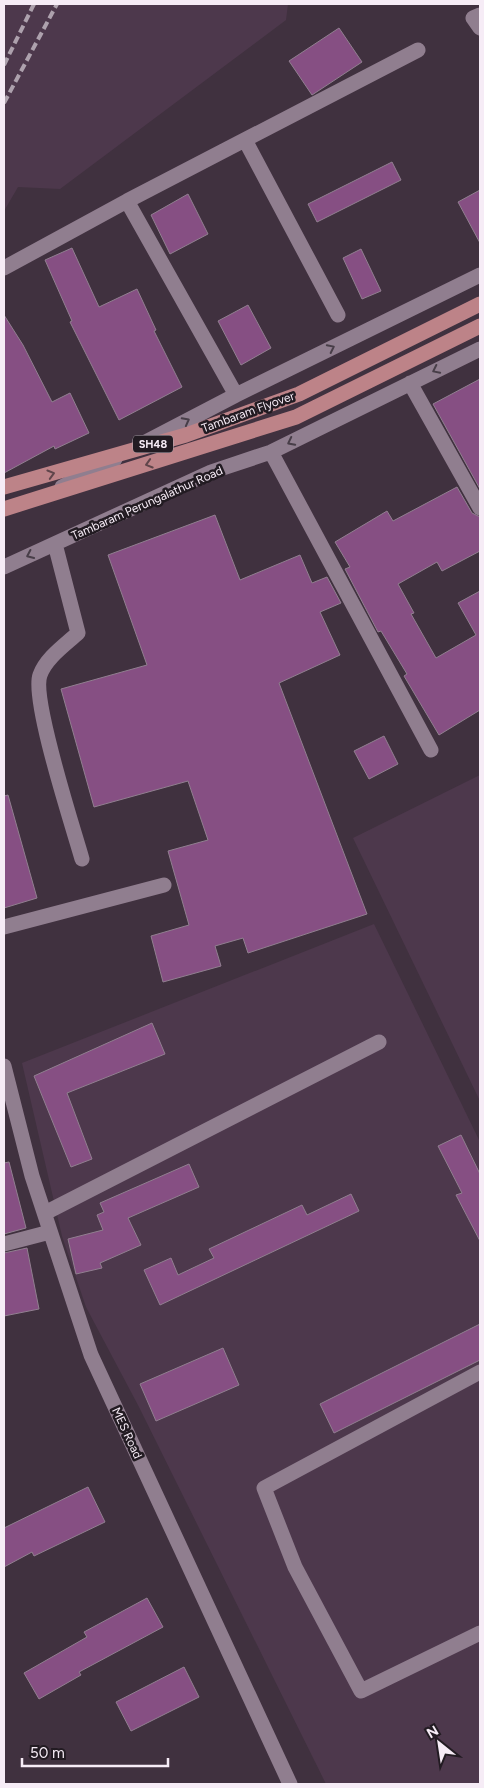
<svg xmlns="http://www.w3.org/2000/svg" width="484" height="1788" viewBox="0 0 484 1788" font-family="Figtree,sans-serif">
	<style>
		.built { fill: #4d384c }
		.building { fill: #864f83; stroke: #917f90 }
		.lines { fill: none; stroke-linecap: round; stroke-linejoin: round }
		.minor { stroke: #907e8f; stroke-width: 15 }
		.major { stroke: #bd8388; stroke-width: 15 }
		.rail { stroke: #ada1ad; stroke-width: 4; stroke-dasharray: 8 4; stroke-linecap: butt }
		.oneway { stroke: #483e48 }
		.oneway2 { stroke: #60454b }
		.labels { text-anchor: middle; stroke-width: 5; stroke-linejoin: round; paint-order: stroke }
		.shield { fill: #221b22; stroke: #b6adb6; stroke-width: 1 }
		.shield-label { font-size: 11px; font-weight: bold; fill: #f6ecf6 }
		.street-label { font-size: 12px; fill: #f6ecf6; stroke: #221b22 }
	</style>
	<rect width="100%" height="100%" fill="#40313f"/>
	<!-- built -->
	<path class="built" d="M 4,4 L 288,4 L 286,20 L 60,189 L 18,187 L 4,211 Z
		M 480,775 L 480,1101 L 353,838 Z
		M 374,924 L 480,1142 L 480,1784 L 326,1784 L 139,1407 L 86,1307 L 62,1236 L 22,1063 Z"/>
	<!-- building -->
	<path class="building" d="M 339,28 L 362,62 L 312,95 L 289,61 Z
		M 392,162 L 401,180 L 317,222 L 308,204 Z
		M 480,190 L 480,243 L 458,202 Z
		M 188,194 L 208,234 L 170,254 L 151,215 Z
		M 72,248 L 99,307 L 137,289 L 156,330 L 154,331 L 182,387 L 119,420 L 70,322 L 72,321 L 45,260 Z
		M 361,249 L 381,291 L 362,299 L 343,258 Z
		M 248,305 L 271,348 L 241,365 L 218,321 Z
		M 4,315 L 23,345 L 52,402 L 70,393 L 89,433 L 55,449 L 54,446 L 4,473 Z
		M 480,379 L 480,489 L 433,404 Z
		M 457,487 L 472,513 L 480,517 L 480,551 L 442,571 L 437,562 L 398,584 L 414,613 L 411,614 L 436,658 L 476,635 L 458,603 L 480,591 L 480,710 L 439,735 L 404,676 L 407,674 L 381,631 L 378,632 L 345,569 L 350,567 L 335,542 L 387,511 L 393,521 Z
		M 215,515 L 240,580 L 300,555 L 312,583 L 327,577 L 341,603 L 320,612 L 340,655 L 279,683 L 367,914 L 248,953 L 243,938 L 215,946 L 221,966 L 163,982 L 151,936 L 189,925 L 168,851 L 208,840 L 188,781 L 94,807 L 61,689 L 147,665 L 108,555 Z
		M 384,736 L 398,764 L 369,779 L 354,751 Z
		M 8,795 L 37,898 L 4,908 L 4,796 Z
		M 152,1023 L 165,1054 L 67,1093 L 92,1159 L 71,1167 L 34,1076 Z
		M 461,1135 L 480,1174 L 480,1241 L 456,1195 L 462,1193 L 438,1146 Z
		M 9,1162 L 26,1228 L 4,1234 L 4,1163 Z
		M 189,1164 L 199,1187 L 128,1218 L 141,1245 L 100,1263 L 102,1268 L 76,1274 L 68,1239 L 103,1230 L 97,1215 L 104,1212 L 100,1203 Z
		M 351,1194 L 359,1211 L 160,1305 L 144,1270 L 171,1258 L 178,1275 L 214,1258 L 209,1249 L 302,1205 L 307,1215 Z
		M 27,1248 L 39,1309 L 4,1316 L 4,1253 Z
		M 480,1324 L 480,1360 L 334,1433 L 320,1404 Z
		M 223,1348 L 239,1385 L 156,1421 L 140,1384 Z
		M 88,1487 L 105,1522 L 34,1556 L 32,1552 L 4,1567 L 4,1528 Z
		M 147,1598 L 163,1627 L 79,1672 L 81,1675 L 39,1699 L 24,1673 L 87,1637 L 84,1632 Z
		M 184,1667 L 199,1697 L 131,1731 L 116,1702 Z"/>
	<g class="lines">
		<!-- minor -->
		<path class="minor" d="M 480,15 L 473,18 L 480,28
			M 245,140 L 338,315
			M 4,268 L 127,201
			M 410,383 L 480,508
			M 236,395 L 127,201 L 418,50
			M 144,443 L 236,395 L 480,275
			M 271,452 L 431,750
			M 62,487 L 115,459
			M 55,544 L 78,633 C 65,645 46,658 40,675 C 31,699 73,827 82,859
			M 4,567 L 211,472 L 271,452 L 480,349
			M 4,927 L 164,885
			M 4,1066 L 32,1176 L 91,1355 L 290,1784
			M 45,1213 L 379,1042
			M 4,1244 L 50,1232
			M 480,1372 L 264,1488 L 295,1567 L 361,1691 L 480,1633"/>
		<!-- major -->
		<path class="major" d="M 4,487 L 186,435 L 299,394 L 480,304
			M 4,509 L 296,417 L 480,326"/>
		<!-- rail -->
		<path class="rail" d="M 4,65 L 34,4
			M 4,103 L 57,4"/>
	</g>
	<!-- one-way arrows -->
	<defs><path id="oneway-chevron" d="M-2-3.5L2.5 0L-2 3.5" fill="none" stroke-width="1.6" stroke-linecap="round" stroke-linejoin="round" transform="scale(1.25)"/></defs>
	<g class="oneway">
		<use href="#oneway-chevron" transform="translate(331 348) rotate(-26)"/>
		<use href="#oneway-chevron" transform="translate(436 370) rotate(154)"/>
		<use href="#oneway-chevron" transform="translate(186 421) rotate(-28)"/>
		<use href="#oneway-chevron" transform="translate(291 442) rotate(153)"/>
		<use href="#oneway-chevron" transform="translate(30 555) rotate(155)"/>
	</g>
	<g class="oneway2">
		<use href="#oneway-chevron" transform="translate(149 464) rotate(163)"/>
		<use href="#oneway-chevron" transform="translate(51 474) rotate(-16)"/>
	</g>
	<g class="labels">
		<!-- shield labels -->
		<rect class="shield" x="133" y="435.5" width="40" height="17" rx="4"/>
		<g class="shield-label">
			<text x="153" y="448">SH48</text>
		</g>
		<!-- street labels -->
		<g class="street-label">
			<text transform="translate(248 412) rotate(-20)" y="4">Tambaram Flyover</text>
			<text transform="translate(147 503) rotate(-24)" y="4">Tambaram Perungalathur Road</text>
			<text transform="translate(127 1433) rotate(65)" y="4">MES Road</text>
		</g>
	</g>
	<!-- border -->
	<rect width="484" height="1788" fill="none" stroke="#f6ecf6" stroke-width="10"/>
	<!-- north arrow -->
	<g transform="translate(439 1743) rotate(330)" stroke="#221b22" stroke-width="4" paint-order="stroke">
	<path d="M0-4L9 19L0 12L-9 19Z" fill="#f6ecf6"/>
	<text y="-8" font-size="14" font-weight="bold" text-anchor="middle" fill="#f6ecf6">N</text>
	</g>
	<!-- scale -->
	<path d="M22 1758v8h146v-8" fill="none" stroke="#f6ecf6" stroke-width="2.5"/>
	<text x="30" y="1758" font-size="15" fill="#f6ecf6" stroke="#221b22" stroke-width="4" paint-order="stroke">50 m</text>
</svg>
